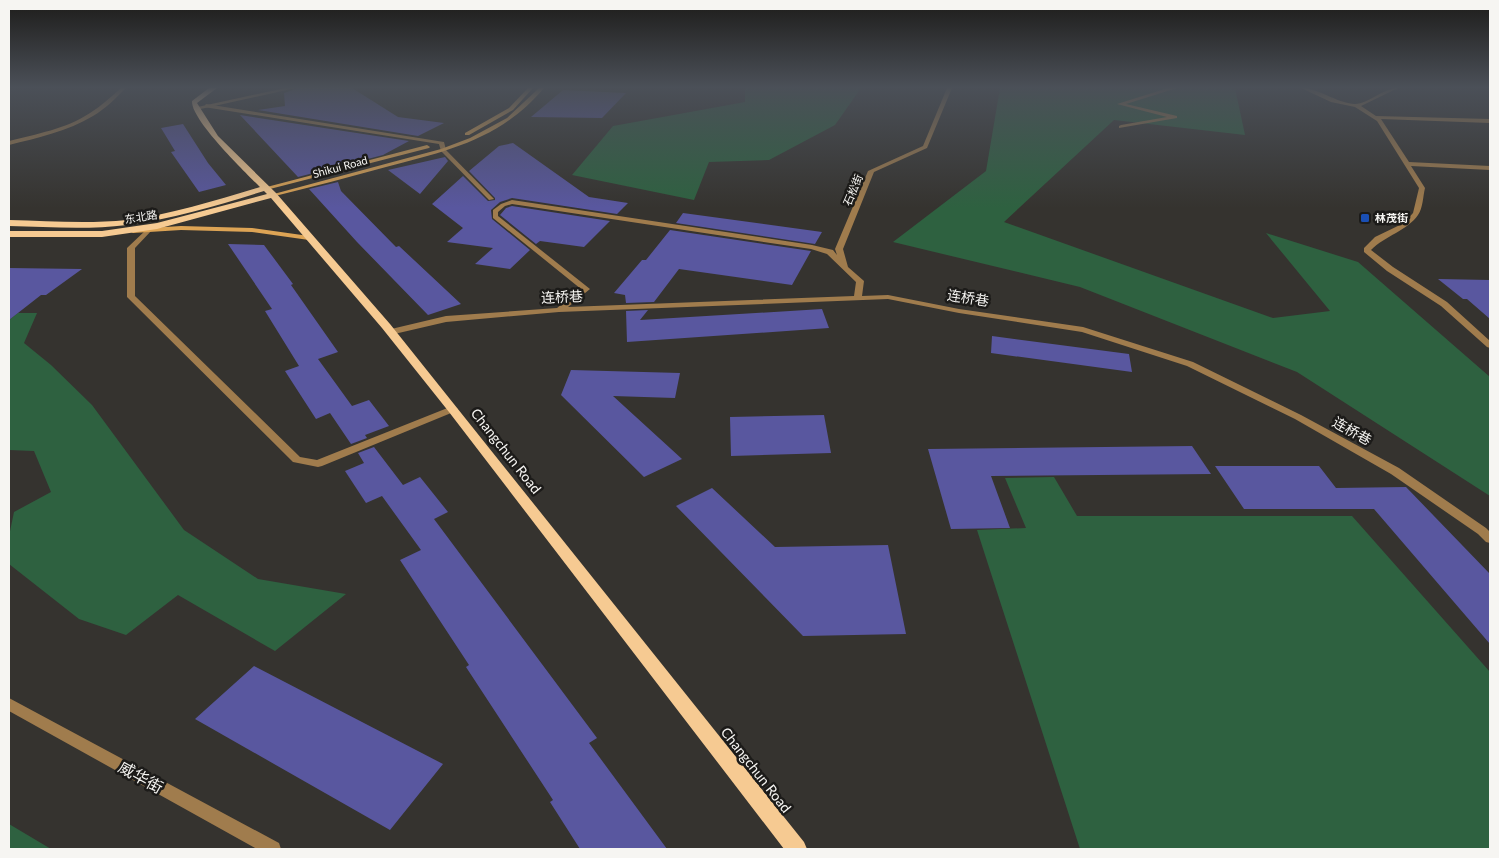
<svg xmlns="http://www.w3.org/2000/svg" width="1499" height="858" viewBox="0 0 1499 858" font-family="Lato,'Noto Sans SC',sans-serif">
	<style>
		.green { fill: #2e6140 }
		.building { fill: #59579f }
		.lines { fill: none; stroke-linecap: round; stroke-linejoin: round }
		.service { fill: #a07c4d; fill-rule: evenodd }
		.pedestrian { fill: #a07c4d; fill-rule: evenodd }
		.minor { fill: #a07c4d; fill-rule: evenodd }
		.secondary { fill: #dda455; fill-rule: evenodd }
		.primary { fill: #f6ca92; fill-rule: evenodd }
		.transit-dot { fill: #1a4fb4; stroke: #1c1b19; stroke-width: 2 }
		.labels { text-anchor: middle; stroke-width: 5; stroke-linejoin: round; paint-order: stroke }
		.far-street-label { font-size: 11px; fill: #f6f5f2; stroke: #1c1b19 }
		.far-poi-label { font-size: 11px; font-weight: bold; fill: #f6f5f2; stroke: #1c1b19; text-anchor: start }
		.street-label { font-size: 14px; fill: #f6f5f2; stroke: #1c1b19 }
		.near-street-label { font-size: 16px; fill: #f6f5f2; stroke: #1c1b19 }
	</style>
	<rect width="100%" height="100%" fill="#35332f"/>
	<!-- green -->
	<path class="green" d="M 745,88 L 861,88 L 835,125 L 769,160 L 709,162 L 694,200 L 572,175 L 613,126 L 745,102 Z
		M 1000,88 L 1235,88 L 1245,135 L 1114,120 L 1004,222 L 1273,318 L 1330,311 L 1266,233 L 1358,262 L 1490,377 L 1490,496 L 1297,372 L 1080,287 L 893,242 L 986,171 Z
		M 18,313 L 37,313 L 24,343 L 51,365 L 92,405 L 184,530 L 258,579 L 346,594 L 275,651 L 178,595 L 126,635 L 79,619 L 9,564 L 9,536 L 14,512 L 51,492 L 34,451 L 9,450 L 9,320 Z
		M 1054,477 L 1077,516 L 1352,516 L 1490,672 L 1490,849 L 1080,849 L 977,530 L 1026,528 L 1005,478 Z
		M 9,824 L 51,849 L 9,849 Z"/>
	<!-- building -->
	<path class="building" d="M 298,88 L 352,88 L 398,117 L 444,123 L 418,136 L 258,110 L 285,106 L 284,93 Z
		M 563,90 L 626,93 L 602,118 L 531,117 Z
		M 240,115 L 409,141 L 383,155 L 298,177 Z
		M 183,124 L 208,163 L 226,185 L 199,192 L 171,152 L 175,151 L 161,128 Z
		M 513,143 L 589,197 L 628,203 L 617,214 L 512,198 L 500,202 L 491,210 L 492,219 L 530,250 L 510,269 L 475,264 L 493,248 L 447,242 L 463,228 L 432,204 L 463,176 L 488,201 L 495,200 L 495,198 L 469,171 L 499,146 Z
		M 445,157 L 448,161 L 420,194 L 388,170 Z
		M 338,182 L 341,191 L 396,247 L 399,246 L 461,304 L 428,315 L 357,242 L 309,189 Z
		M 512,206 L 610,221 L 584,247 L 540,241 L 536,244 L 500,215 L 506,208 Z
		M 683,213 L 822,232 L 815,244 L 676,223 Z
		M 670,230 L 811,251 L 792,285 L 679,269 L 654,302 L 626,303 L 625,295 L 614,293 L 642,260 L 646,260 Z
		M 228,244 L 264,245 L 293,284 L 291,285 L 338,352 L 318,359 L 352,406 L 369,400 L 389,426 L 365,435 L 367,438 L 351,444 L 330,413 L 316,419 L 285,371 L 299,366 L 265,311 L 272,309 Z
		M 9,268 L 82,269 L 46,295 L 41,295 L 9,320 Z
		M 1438,279 L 1490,280 L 1490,319 L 1467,299 L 1463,299 Z
		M 822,309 L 829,328 L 627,342 L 626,311 L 648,310 L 640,320 Z
		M 992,336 L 1129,354 L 1132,372 L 991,353 Z
		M 571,370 L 680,373 L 675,398 L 613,396 L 682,459 L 644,477 L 561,395 Z
		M 824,415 L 831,453 L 731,456 L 730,417 Z
		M 1192,446 L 1211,474 L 991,476 L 1010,528 L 951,529 L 928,449 Z
		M 374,447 L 403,485 L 420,477 L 448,512 L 434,519 L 597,738 L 589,743 L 667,849 L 580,849 L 550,802 L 553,800 L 466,667 L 469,665 L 400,560 L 421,550 L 382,496 L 366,503 L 345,471 L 364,463 L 358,453 Z
		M 1215,466 L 1319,466 L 1336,488 L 1406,487 L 1490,574 L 1490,644 L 1374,509 L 1244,509 Z
		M 712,488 L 775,547 L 888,545 L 906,634 L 803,636 L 676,506 Z
		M 254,666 L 443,764 L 390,830 L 195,719 Z"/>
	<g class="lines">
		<!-- service -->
		<path class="service" d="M 121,88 L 126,88 C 116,98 105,109 93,116 C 68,131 37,138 9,145 L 9,141 C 36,134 66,129 90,113 C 101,106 111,97 121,88 Z
			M 285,88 L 296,88 L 196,110 L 193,108 Z"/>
		<!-- pedestrian -->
		<path class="pedestrian" d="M 1168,88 L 1177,88 L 1126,104 L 1177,116 L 1177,118 L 1119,128 L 1119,126 L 1121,125 L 1167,117 L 1117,104 Z"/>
		<!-- minor -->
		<path class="minor" d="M 947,88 L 952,88 L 927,148 L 874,172 L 843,249 L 848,267 L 864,281 L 862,296 L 888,295 L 959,309 L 1083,327 L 1193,362 L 1301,415 L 1399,468 L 1486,528 L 1490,532 L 1490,543 L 1486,542 L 1478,534 L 1391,474 L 1295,419 L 1187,366 L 1082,332 L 959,313 L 888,299 L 559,312 L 446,322 L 390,335 L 386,332 L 387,330 L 446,316 L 557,308 L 581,289 L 493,218 L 493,210 L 501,204 L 512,200 L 812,245 L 833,250 L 837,255 L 835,249 L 868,171 L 923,146 ZM 512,204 L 811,249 L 827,254 L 856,282 L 854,296 L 568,307 L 590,289 L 498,216 L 498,212 L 505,206 Z
			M 1301,88 C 1318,88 1335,102 1354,104 C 1367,105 1383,88 1398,88 L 1361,106 L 1376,116 L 1490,119 L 1490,123 L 1381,119 L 1409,162 L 1490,166 L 1490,170 L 1411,166 L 1425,188 C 1423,196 1423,208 1418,215 C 1408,230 1385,236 1371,250 L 1393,267 L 1447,302 L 1490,341 L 1490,348 L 1487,347 L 1441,306 L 1387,271 L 1364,252 L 1364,248 L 1375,237 L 1404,223 L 1413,213 L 1419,188 L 1377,121 L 1355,107 L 1331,102 Z
			M 206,104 L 444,142 L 446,150 L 494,199 L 489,200 L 441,151 L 439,144 L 204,107 Z
			M 147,229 L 152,230 L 135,248 L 135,296 L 300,457 L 317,460 L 450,407 L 453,406 L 458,409 L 456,411 L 322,466 L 318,467 L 293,462 L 127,297 L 127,248 Z
			M 9,698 L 279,843 L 281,849 L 257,849 L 9,711 Z"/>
		<!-- secondary -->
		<path class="secondary" d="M 528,88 L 533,88 L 513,110 L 469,135 L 465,135 L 465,133 L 509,108 Z
			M 539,88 L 544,88 C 501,139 448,151 386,167 C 349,177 312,187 275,196 L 270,195 L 441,149 L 470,138 L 507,118 Z
			M 427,145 L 430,147 L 429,148 L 266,190 L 263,188 Z
			M 181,226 L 252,228 L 309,236 L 313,238 L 309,240 L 252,232 L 181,230 L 133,233 L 129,231 L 133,229 Z"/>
		<!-- primary -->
		<path class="primary" d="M 209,88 L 217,88 L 197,103 L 218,136 L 276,193 L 390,324 L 804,842 L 807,849 L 784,849 L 449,412 L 382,328 L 271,198 L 157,229 L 102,237 L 9,237 L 9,231 L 102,231 L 157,223 L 267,194 L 264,191 C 219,205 173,219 127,225 C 88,230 48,227 9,226 L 9,220 C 48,221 88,224 127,220 C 172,214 217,200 260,187 C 245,172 191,120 192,101 Z"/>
	</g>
	<!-- sky -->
	<linearGradient id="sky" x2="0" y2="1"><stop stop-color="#1d1c1a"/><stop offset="0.42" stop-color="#4b5058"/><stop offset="1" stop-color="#4b5058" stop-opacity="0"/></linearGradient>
	<rect width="1499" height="208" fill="url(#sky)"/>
	<!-- markers -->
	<rect class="transit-dot" x="1360" y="213" width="10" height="10" rx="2.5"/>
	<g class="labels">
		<!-- far-street labels -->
		<g class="far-street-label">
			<text transform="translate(340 167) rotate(-15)" y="4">Shikui Road</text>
			<text transform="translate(853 190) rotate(-67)" y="4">石松街</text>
			<text transform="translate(141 217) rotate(-9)" y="4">东北路</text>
		</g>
		<!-- far-poi labels -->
		<g class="far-poi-label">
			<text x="1375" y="222">林茂街</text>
		</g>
		<!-- street labels -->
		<g class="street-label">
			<text transform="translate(562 297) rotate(-3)" y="5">连桥巷</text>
			<text transform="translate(968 298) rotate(9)" y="5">连桥巷</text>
			<text transform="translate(1352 431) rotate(29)" y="5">连桥巷</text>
			<text transform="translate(506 451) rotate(52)" y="5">Changchun Road</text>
			<text transform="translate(756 770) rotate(52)" y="5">Changchun Road</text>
		</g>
		<!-- near-street labels -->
		<g class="near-street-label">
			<text transform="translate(141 777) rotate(29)" y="6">威华街</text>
		</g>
	</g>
	<!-- border -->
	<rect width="1499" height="858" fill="none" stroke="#f6f5f2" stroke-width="20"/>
</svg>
